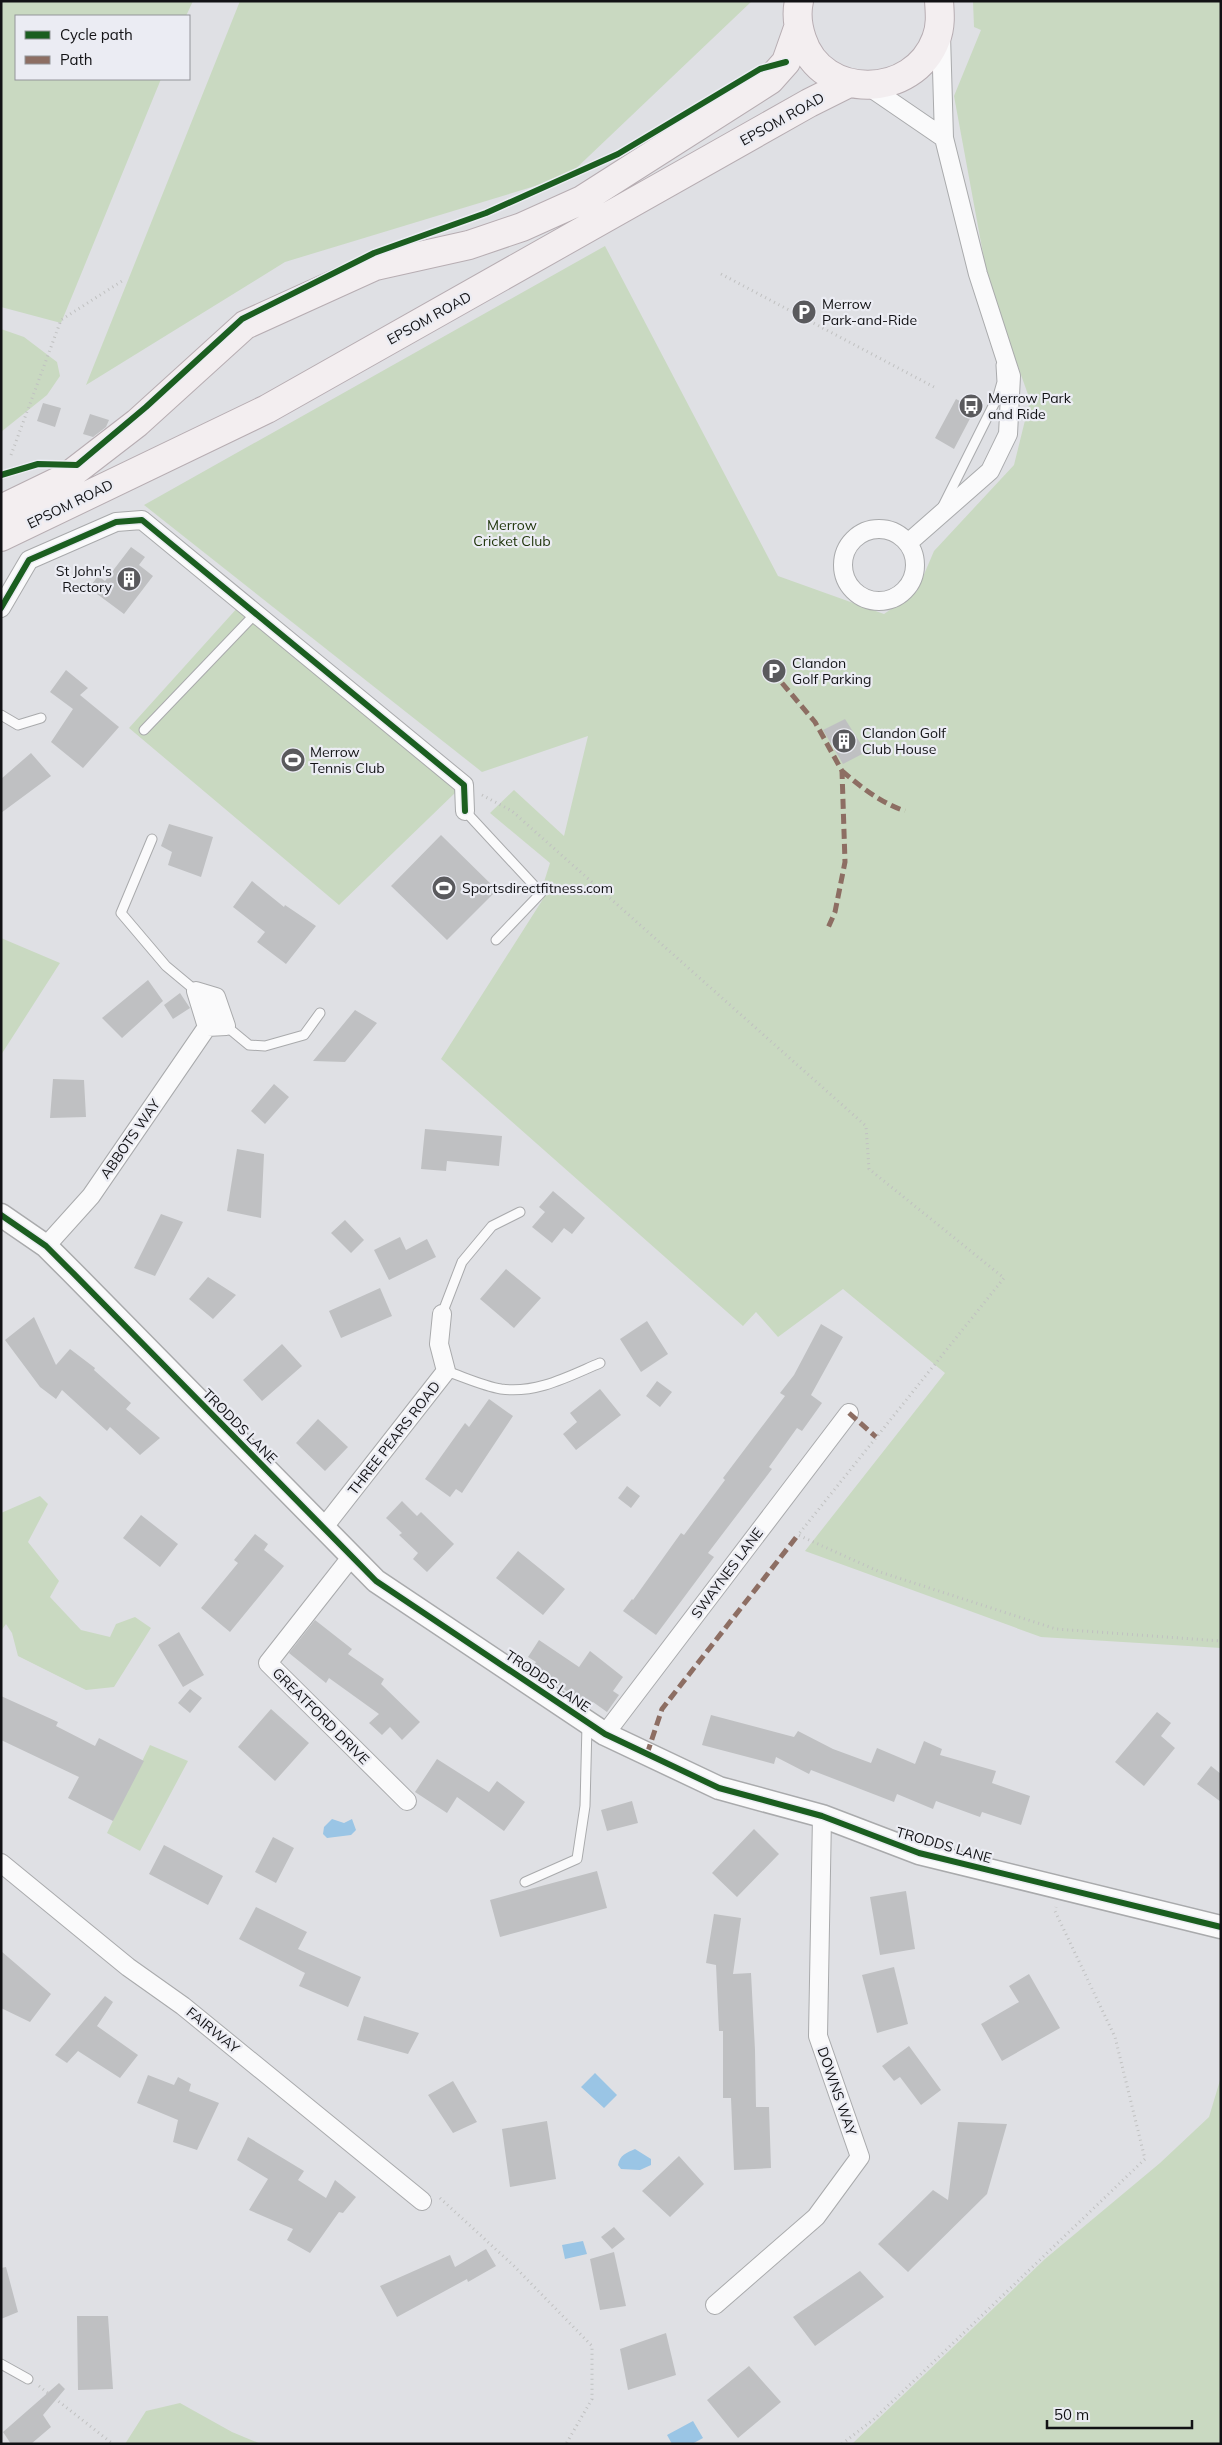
<svg xmlns="http://www.w3.org/2000/svg" width="1222" height="2445" viewBox="0 0 1222 2445" font-family="Mulish,sans-serif">
	<style>
		.green { fill: #c9d9c1 }
		.water { fill: #9ac5e5 }
		.building { fill: #bfc0c2 }
		.lines { fill: none; stroke-linecap: round; stroke-linejoin: round }
		.service-casing { stroke: #a9aaac; stroke-width: 11 }
		.minor-casing { stroke: #a9aaac; stroke-width: 20 }
		.tertiary-casing { stroke: #a9aaac; stroke-width: 25 }
		.primary-casing { stroke: #b7adb2; stroke-width: 30 }
		.path { stroke: #c0c1c1; stroke-width: 3; stroke-dasharray: 1 4; stroke-linecap: butt }
		.service { stroke: #fafafb; stroke-width: 9 }
		.minor { stroke: #fafafb; stroke-width: 18 }
		.tertiary { stroke: #fafafb; stroke-width: 22 }
		.primary { stroke: #f3eef0; stroke-width: 28 }
		.quiet { stroke: #8d6e63; stroke-width: 5; stroke-dasharray: 10 5; stroke-linecap: butt }
		.cycleway-casing { stroke: #ebecf3; stroke-width: 9 }
		.cycleway { stroke: #1b5e20; stroke-width: 6 }
		.labels { text-anchor: middle; stroke-width: 4.5; stroke-linejoin: round; paint-order: stroke }
		.street-label { font-size: 14px; fill: #121215; stroke: #ebecf3 }
		.poi-label { font-size: 14px; fill: #121215; stroke: #ebecf3; text-anchor: start }
		.park-label { font-size: 14px; fill: #21370d; stroke: #ebecf3 }
	</style>
	<rect width="100%" height="100%" fill="#dfe0e4"/>
	<!-- green -->
	<path class="green" d="M 1,1 L 193,1 L 186,16 L 16,16 L 16,79 L 161,79 L 61,323 L 1,307 Z
		M 240,1 L 752,1 L 568,176 L 285,262 L 86,385 Z
		M 973,1 L 1221,1 L 1221,1648 L 1041,1637 L 805,1551 L 945,1373 L 843,1289 L 778,1337 L 756,1312 L 743,1326 L 441,1059 L 550,888 L 544,882 L 550,863 L 490,813 L 514,790 L 564,836 L 588,736 L 482,772 L 144,505 L 605,246 L 778,576 L 884,614 L 917,591 L 934,551 L 1014,465 L 1030,400 L 989,286 L 954,96 L 981,30 L 974,27 Z
		M 1,329 L 24,337 L 57,362 L 60,376 L 47,395 L 1,432 Z
		M 239,606 L 457,791 L 339,905 L 129,728 Z
		M 1,938 L 60,963 L 1,1055 Z
		M 40,1496 L 48,1504 L 28,1542 L 59,1581 L 50,1597 L 81,1630 L 110,1637 L 116,1624 L 135,1617 L 151,1628 L 114,1687 L 86,1690 L 18,1656 L 12,1633 L 6,1624 L 1,1631 L 1,1513 Z
		M 150,1745 L 188,1761 L 140,1851 L 107,1833 Z
		M 1221,2077 L 1221,2444 L 852,2444 L 1045,2259 L 1160,2163 L 1209,2117 Z
		M 180,2403 L 232,2432 L 261,2444 L 125,2444 L 146,2411 Z"/>
	<!-- water -->
	<path class="water" d="M 332,1819 L 344,1823 L 352,1819 L 356,1830 L 351,1835 L 327,1838 L 323,1834 L 324,1827 Z
		M 595,2073 L 617,2095 L 604,2108 L 581,2087 Z
		M 635,2149 L 651,2159 L 651,2165 L 640,2170 L 621,2169 L 618,2165 C 620,2155 626,2153 635,2149 Z
		M 583,2241 L 587,2254 L 565,2259 L 562,2245 Z
		M 693,2421 L 703,2438 L 692,2444 L 672,2444 L 667,2435 Z"/>
	<!-- building -->
	<path class="building" d="M 956,399 L 975,409 L 954,449 L 935,438 Z
		M 43,403 L 61,408 L 55,427 L 37,421 Z
		M 90,414 L 109,420 L 106,427 L 93,437 L 83,434 Z
		M 131,547 L 145,557 L 139,565 L 153,576 L 124,614 L 89,588 L 98,576 L 105,581 Z
		M 66,670 L 88,688 L 80,695 L 119,727 L 83,768 L 51,742 L 73,709 L 50,692 Z
		M 845,719 L 866,752 L 843,764 L 823,730 Z
		M 31,753 L 51,776 L 1,813 L 1,779 Z
		M 169,824 L 213,837 L 201,877 L 168,865 L 172,852 L 161,846 Z
		M 441,835 L 497,890 L 447,940 L 391,886 Z
		M 252,881 L 284,907 L 285,905 L 316,926 L 286,964 L 257,942 L 265,932 L 233,907 Z
		M 148,980 L 163,1001 L 122,1038 L 102,1018 Z
		M 180,993 L 190,1008 L 173,1019 L 164,1005 Z
		M 355,1010 L 377,1023 L 345,1062 L 313,1061 Z
		M 53,1079 L 84,1080 L 86,1117 L 50,1118 Z
		M 274,1084 L 289,1097 L 265,1124 L 251,1111 Z
		M 425,1129 L 502,1136 L 499,1166 L 447,1161 L 446,1171 L 421,1169 Z
		M 237,1149 L 264,1154 L 261,1218 L 227,1211 Z
		M 553,1191 L 585,1218 L 572,1234 L 564,1228 L 552,1243 L 532,1227 L 545,1212 L 539,1207 Z
		M 161,1214 L 183,1222 L 155,1276 L 134,1268 Z
		M 345,1220 L 364,1240 L 351,1253 L 331,1233 Z
		M 400,1237 L 406,1250 L 427,1239 L 436,1257 L 389,1280 L 374,1250 Z
		M 506,1269 L 541,1298 L 514,1328 L 480,1299 Z
		M 208,1277 L 236,1295 L 213,1319 L 189,1299 Z
		M 380,1288 L 392,1316 L 341,1338 L 329,1311 Z
		M 34,1317 L 56,1365 L 70,1349 L 95,1368 L 94,1370 L 131,1403 L 126,1409 L 160,1438 L 140,1455 L 110,1427 L 107,1431 L 62,1390 L 56,1399 L 40,1387 L 5,1340 Z
		M 647,1321 L 668,1354 L 641,1372 L 620,1339 Z
		M 821,1324 L 843,1337 L 811,1395 L 822,1403 L 802,1431 L 797,1428 L 769,1467 L 772,1469 L 708,1553 L 714,1557 L 656,1635 L 623,1611 L 632,1599 L 633,1600 L 681,1533 L 684,1535 L 725,1480 L 723,1478 L 785,1396 L 780,1393 L 794,1375 Z
		M 282,1344 L 302,1366 L 262,1401 L 243,1380 Z
		M 657,1381 L 672,1392 L 660,1407 L 646,1396 Z
		M 600,1389 L 621,1415 L 576,1450 L 563,1434 L 577,1422 L 570,1413 Z
		M 489,1399 L 513,1416 L 462,1493 L 456,1489 L 450,1497 L 425,1479 L 465,1423 L 469,1427 Z
		M 318,1419 L 348,1447 L 325,1471 L 296,1443 Z
		M 627,1486 L 640,1496 L 631,1508 L 618,1498 Z
		M 402,1501 L 417,1516 L 421,1512 L 454,1544 L 427,1572 L 413,1559 L 418,1553 L 399,1535 L 402,1533 L 386,1518 Z
		M 141,1515 L 178,1544 L 160,1567 L 123,1538 Z
		M 255,1534 L 268,1544 L 264,1550 L 284,1566 L 230,1632 L 201,1608 L 238,1563 L 234,1560 Z
		M 518,1551 L 565,1589 L 543,1615 L 496,1578 Z
		M 315,1620 L 352,1649 L 348,1654 L 384,1679 L 381,1684 L 420,1722 L 402,1740 L 390,1727 L 382,1735 L 369,1723 L 379,1714 L 329,1678 L 326,1683 L 289,1653 Z
		M 179,1632 L 204,1675 L 183,1687 L 158,1645 Z
		M 539,1640 L 579,1667 L 590,1651 L 623,1677 L 613,1691 L 619,1695 L 607,1712 L 593,1702 L 589,1707 L 533,1667 L 536,1662 L 528,1657 Z
		M 190,1689 L 202,1698 L 190,1713 L 178,1703 Z
		M 1,1696 L 58,1722 L 56,1726 L 95,1746 L 99,1738 L 144,1761 L 113,1821 L 68,1798 L 79,1777 L 1,1740 Z
		M 271,1709 L 309,1743 L 275,1781 L 238,1747 Z
		M 1157,1712 L 1171,1723 L 1161,1736 L 1175,1748 L 1144,1786 L 1115,1762 Z
		M 711,1715 L 794,1737 L 798,1731 L 833,1749 L 871,1763 L 877,1748 L 915,1764 L 924,1741 L 942,1749 L 940,1755 L 996,1771 L 992,1783 L 1030,1796 L 1021,1825 L 982,1812 L 980,1817 L 936,1801 L 933,1809 L 897,1794 L 894,1802 L 811,1770 L 809,1774 L 776,1757 L 774,1764 L 702,1745 Z
		M 437,1759 L 489,1792 L 497,1781 L 525,1802 L 504,1831 L 457,1797 L 447,1813 L 415,1792 Z
		M 1211,1766 L 1221,1774 L 1221,1802 L 1197,1784 Z
		M 632,1801 L 638,1823 L 607,1831 L 601,1810 Z
		M 754,1829 L 779,1854 L 737,1897 L 712,1873 Z
		M 273,1837 L 294,1848 L 276,1883 L 255,1872 Z
		M 164,1845 L 223,1876 L 208,1905 L 149,1874 Z
		M 597,1871 L 607,1908 L 500,1937 L 490,1900 Z
		M 906,1891 L 915,1949 L 880,1955 L 870,1897 Z
		M 256,1907 L 307,1932 L 298,1949 L 361,1977 L 348,2007 L 299,1986 L 305,1973 L 239,1939 Z
		M 714,1914 L 741,1918 L 733,1974 L 751,1973 L 755,2050 L 756,2107 L 769,2107 L 771,2168 L 734,2170 L 731,2098 L 723,2098 L 723,2031 L 719,2031 L 716,1965 L 706,1963 Z
		M 1,1951 L 51,1994 L 30,2022 L 1,2008 Z
		M 894,1967 L 908,2024 L 877,2033 L 862,1975 Z
		M 1029,1974 L 1060,2028 L 1002,2061 L 981,2024 L 1019,2002 L 1009,1986 Z
		M 105,1996 L 113,2002 L 97,2026 L 138,2055 L 120,2078 L 78,2051 L 67,2063 L 55,2055 Z
		M 364,2016 L 419,2033 L 408,2054 L 357,2040 Z
		M 909,2046 L 941,2090 L 921,2105 L 900,2077 L 894,2081 L 882,2066 Z
		M 148,2075 L 174,2085 L 178,2077 L 191,2084 L 189,2091 L 219,2103 L 197,2150 L 173,2142 L 178,2120 L 137,2103 Z
		M 453,2081 L 477,2122 L 453,2133 L 428,2095 Z
		M 547,2121 L 556,2179 L 510,2187 L 502,2129 Z
		M 958,2122 L 1007,2124 L 987,2194 L 908,2272 L 878,2244 L 933,2190 L 948,2200 Z
		M 248,2137 L 304,2171 L 298,2180 L 326,2198 L 335,2180 L 356,2197 L 343,2213 L 339,2212 L 310,2253 L 287,2240 L 293,2229 L 249,2210 L 268,2179 L 237,2160 Z
		M 679,2156 L 704,2184 L 670,2217 L 642,2191 Z
		M 614,2227 L 625,2239 L 612,2249 L 601,2237 Z
		M 486,2249 L 496,2266 L 468,2282 L 467,2279 L 397,2317 L 380,2286 L 450,2255 L 455,2267 Z
		M 614,2252 L 626,2306 L 600,2310 L 590,2259 Z
		M 6,2267 L 18,2312 L 1,2319 L 1,2268 Z
		M 860,2271 L 884,2297 L 815,2346 L 793,2317 Z
		M 77,2316 L 108,2316 L 113,2389 L 78,2390 Z
		M 666,2333 L 676,2375 L 628,2390 L 620,2349 Z
		M 749,2366 L 781,2402 L 738,2438 L 707,2400 Z
		M 59,2383 L 65,2389 L 43,2415 L 51,2427 L 31,2444 L 11,2444 L 3,2432 Z"/>
	<g class="lines">
		<defs>
			<path id="service" d="M 943,506 L 998,396 L 1002,382 L 1001,365
				M 1,715 L 18,725 L 41,718
				M 144,730 L 256,613
				M 465,811 L 541,893 L 496,940
				M 152,839 L 121,913 L 166,966 L 196,991
				M 226,1026 L 249,1045 L 265,1046 L 304,1035 L 320,1013
				M 442,1314 L 462,1262 L 492,1226 L 520,1212
				M 446,1371 C 464,1377 483,1386 501,1389 C 537,1394 569,1376 600,1363
				M 525,1882 L 577,1859 L 585,1806 L 587,1725
				M 1,2364 L 28,2379"/>
			<path id="minor" d="M 868,86 L 944,138
				M843 565a36 36 0 1 1 72 0a36 36 0 1 1-72 0Z
				M 908,543 L 990,471 L 1008,434 L 1011,376 L 978,274 L 944,138 L 941,35
				M 1,608 L 29,560 L 116,522 L 142,520 L 464,785 L 465,811
				M 46,1246 L 91,1196 L 207,1027 L 196,991 L 216,997 L 226,1026 L 207,1027
				M 324,1527 L 446,1371 L 439,1344 L 442,1314
				M 352,1556 L 268,1663 L 407,1801
				M 605,1734 L 849,1413
				M 1,1863 L 128,1967 L 183,2006 L 422,2201
				M 715,2305 L 816,2217 L 860,2157 L 818,2036 L 822,1816"/>
			<path id="tertiary" d="M 1,1215 L 46,1246 L 71,1271 L 376,1581 L 605,1734 L 719,1788 L 822,1816 L 919,1853 L 1221,1927"/>
			<path id="primary" d="M 799,1 C 796,14 798,27 802,39 C 822,101 914,99 936,39 C 941,27 940,14 939,1
				M 1,509 L 67,477 L 137,423 L 245,325 L 375,266 L 469,245 L 522,227 L 582,200 L 770,80 L 786,62 L 798,28
				M 1,537 L 267,409 L 809,103 L 849,83"/>
		</defs>
		<!-- service casing -->
		<use href="#service" class="service-casing"/>
		<!-- minor casing -->
		<use href="#minor" class="minor-casing"/>
		<!-- tertiary casing -->
		<use href="#tertiary" class="tertiary-casing"/>
		<!-- primary casing -->
		<use href="#primary" class="primary-casing"/>
		<!-- path -->
		<path class="path" d="M 721,274 L 934,387
			M 11,455 L 61,320 L 122,281
			M 482,795 L 512,811 L 866,1126 L 869,1169 L 1004,1278 L 798,1535 L 880,1572 L 1056,1629 L 1221,1641
			M 440,2198 L 514,2266 L 592,2346 L 592,2399 L 566,2444
			M 39,2386 L 113,2444
			M 842,2444 L 874,2419 L 1145,2159 L 1115,2037 L 1055,1911 L 1056,1907"/>
		<!-- service -->
		<use href="#service" class="service"/>
		<!-- minor -->
		<use href="#minor" class="minor"/>
		<!-- tertiary -->
		<use href="#tertiary" class="tertiary"/>
		<!-- primary -->
		<use href="#primary" class="primary"/>
		<!-- quiet -->
		<path class="quiet" d="M 782,683 L 815,722 L 842,771 L 845,862 L 835,912 L 828,928
			M 842,771 C 861,787 881,803 905,811
			M 849,1413 L 876,1437
			M 647,1754 L 662,1709 L 798,1535"/>
		<defs>
			<path id="cycleway" d="M 1,475 L 38,464 L 77,465 L 146,407 L 242,319 L 374,253 L 486,213 L 618,154 L 760,69 L 786,62
				M 1,608 L 29,560 L 116,522 L 142,520 L 464,785 L 465,811
				M 1,1215 L 46,1246 L 71,1271 L 376,1581 L 605,1734 L 719,1788 L 822,1816 L 919,1853 L 1221,1927"/>
		</defs>
		<!-- cycleway casing -->
		<use href="#cycleway" class="cycleway-casing"/>
		<!-- cycleway -->
		<use href="#cycleway" class="cycleway"/>
	</g>
	<!-- icons -->
	<defs>
		<symbol id="parking-disc" viewBox="-11 -11 22 22"><circle r="9.5" fill="#5a5a5d" stroke="#ebecf3"/><path d="M-3.5-5.5H1a3.5 3.5 0 0 1 0 7H-1V5.5H-3.5ZM-1-3.4V-.6H.8a1.4 1.4 0 0 0 0-2.8Z" fill="#fff"/></symbol>
		<symbol id="bus-disc" viewBox="-11 -11 22 22"><circle r="9.5" fill="#5a5a5d" stroke="#ebecf3"/><path d="M-5-6H5V4H4V6H2V4H-2V6H-4V4H-5ZM-3.5-4V0h7V-4ZM-3.5 1.2v1.5H-2V1.2ZM2 1.2v1.5H3.5V1.2Z" fill="#fff"/></symbol>
		<symbol id="building-disc" viewBox="-11 -11 22 22"><circle r="9.5" fill="#5a5a5d" stroke="#ebecf3"/><path d="M-4-6H4V6H1V3H-1V6H-4ZM-2.5-4.3h1.7v1.8h-1.7ZM.8-4.3h1.7v1.8H.8ZM-2.5-1h1.7V.8h-1.7ZM.8-1h1.7V.8H.8Z" fill="#fff"/></symbol>
		<symbol id="stadium-disc" viewBox="-11 -11 22 22"><circle r="9.5" fill="#5a5a5d" stroke="#ebecf3"/><path d="M0-5a6.5 5 0 1 0 0 10a6.5 5 0 1 0 0-10ZM-3.5-1.8h7v3.6h-7Z" fill="#fff"/></symbol>
	</defs>
	<g fill-rule="evenodd">
		<use href="#parking-disc" x="790" y="298" width="28" height="28"/>
		<use href="#bus-disc" x="957" y="392" width="28" height="28"/>
		<use href="#building-disc" x="115" y="565" width="28" height="28"/>
		<use href="#parking-disc" x="760" y="657" width="28" height="28"/>
		<use href="#building-disc" x="830" y="727" width="28" height="28"/>
		<use href="#stadium-disc" x="279" y="746" width="28" height="28"/>
		<use href="#stadium-disc" x="430" y="874" width="28" height="28"/>
	</g>
	<g class="labels">
		<!-- street labels -->
		<g class="street-label">
			<text transform="translate(782 119) rotate(-29)" y="5">EPSOM ROAD</text>
			<text transform="translate(429 318) rotate(-29)" y="5">EPSOM ROAD</text>
			<text transform="translate(70 504) rotate(-26)" y="5">EPSOM ROAD</text>
			<text transform="translate(130 1139) rotate(-55)" y="5">ABBOTS WAY</text>
			<text transform="translate(240 1426) rotate(45)" y="5">TRODDS LANE</text>
			<text transform="translate(394 1438) rotate(-52)" y="5">THREE PEARS ROAD</text>
			<text transform="translate(727 1573) rotate(-53)" y="5">SWAYNES LANE</text>
			<text transform="translate(548 1681) rotate(34)" y="5">TRODDS LANE</text>
			<text transform="translate(321 1716) rotate(45)" y="5">GREATFORD DRIVE</text>
			<text transform="translate(944 1845) rotate(16)" y="5">TRODDS LANE</text>
			<text transform="translate(213 2030) rotate(39)" y="5">FAIRWAY</text>
			<text transform="translate(837 2091) rotate(71)" y="5">DOWNS WAY</text>
		</g>
		<!-- poi labels -->
		<g class="poi-label">
			<text x="822" y="309">Merrow<tspan x="822" dy="16">Park-and-Ride</tspan></text>
			<text x="988" y="403">Merrow Park<tspan x="988" dy="16">and Ride</tspan></text>
			<text x="112" y="576" text-anchor="end">St John's<tspan x="112" dy="16">Rectory</tspan></text>
			<text x="792" y="668">Clandon<tspan x="792" dy="16">Golf Parking</tspan></text>
			<text x="862" y="738">Clandon Golf<tspan x="862" dy="16">Club House</tspan></text>
			<text x="310" y="757">Merrow<tspan x="310" dy="16">Tennis Club</tspan></text>
			<text x="462" y="893">Sportsdirectfitness.com</text>
		</g>
		<!-- park labels -->
		<g class="park-label">
			<text x="512" y="530">Merrow<tspan x="512" dy="16">Cricket Club</tspan></text>
		</g>
	</g>
	<!-- border -->
	<rect width="1222" height="2445" fill="none" stroke="#121215" stroke-width="5"/>
	<!-- legend -->
	<rect x="15" y="15" width="175" height="65" fill="#ebecf3" stroke="#94959a"/>
	<rect x="25" y="31" width="25" height="8" fill="#1b5e20" stroke="#94959a"/>
	<text x="60" y="40" font-size="15" fill="#121215">Cycle path</text>
	<rect x="25" y="56" width="25" height="8" fill="#8d6e63" stroke="#94959a"/>
	<text x="60" y="65" font-size="15" fill="#121215">Path</text>
	<!-- scale -->
	<path d="M1047 2420v8h145v-8" fill="none" stroke="#121215" stroke-width="2.5"/>
	<text x="1054" y="2420" font-size="15" fill="#121215" stroke="#ebecf3" stroke-width="4" paint-order="stroke">50 m</text>
</svg>
